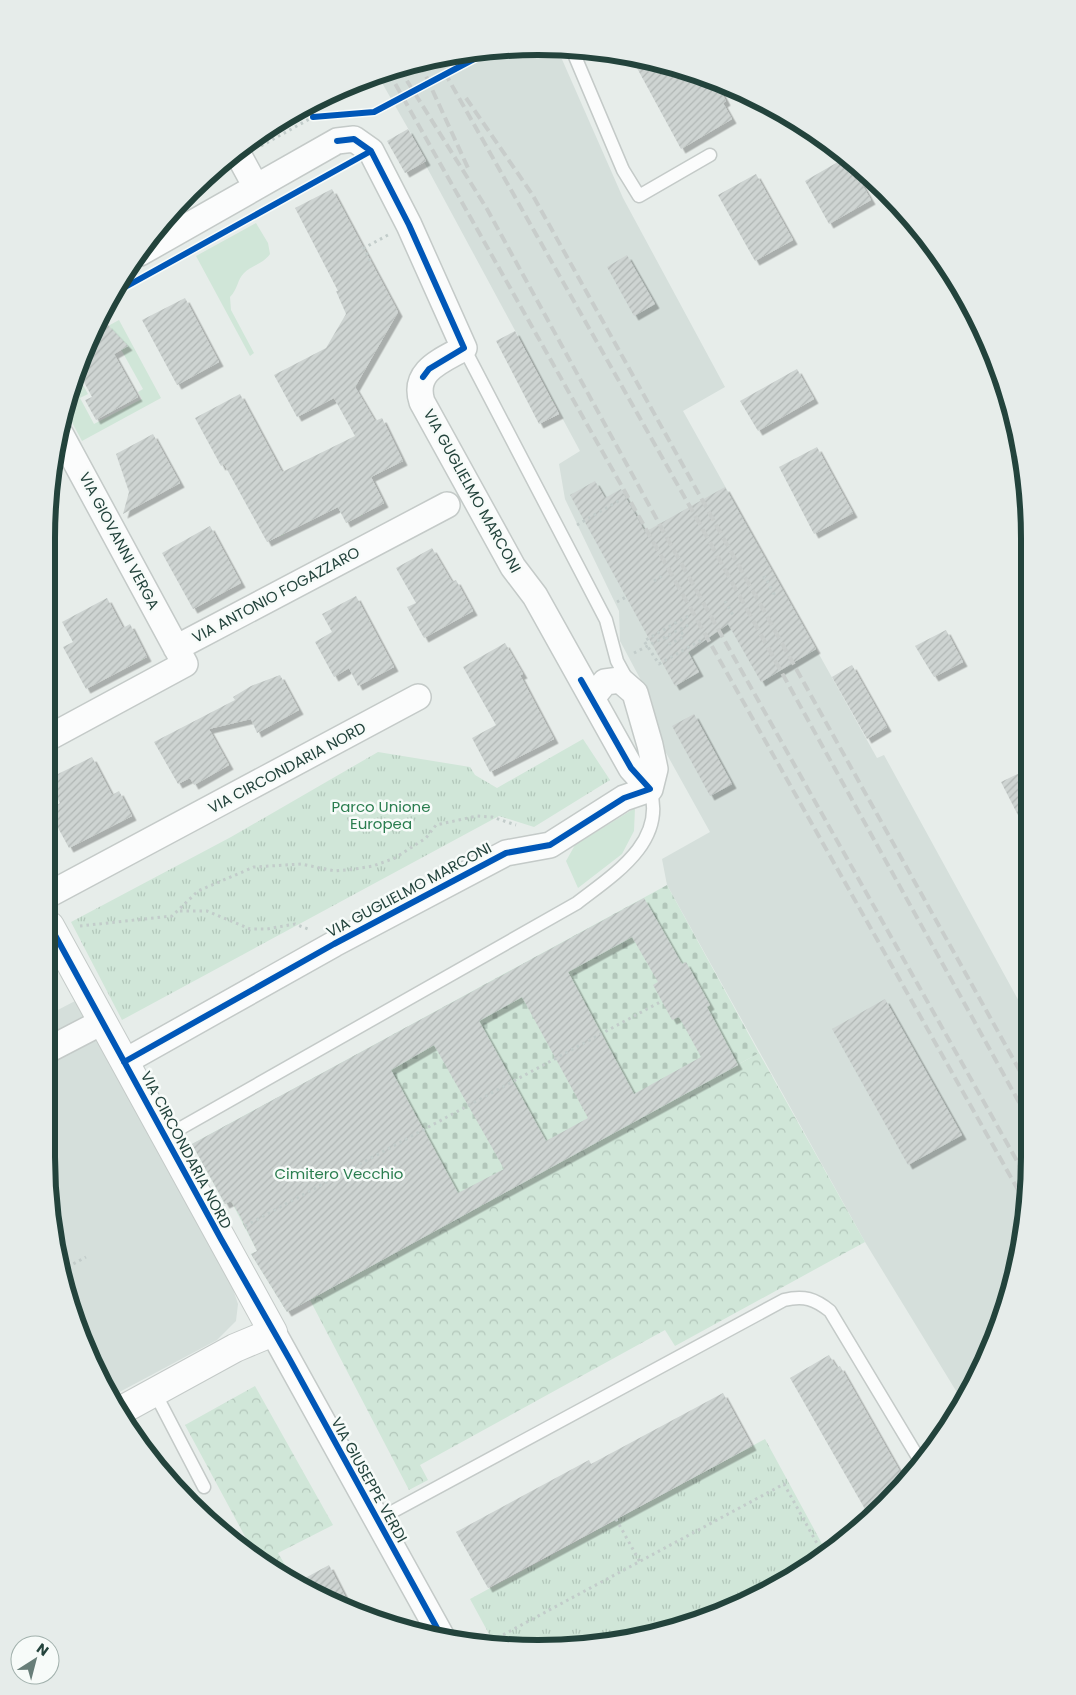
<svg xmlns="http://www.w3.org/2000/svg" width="1076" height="1695" viewBox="0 0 1076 1695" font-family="Poppins,sans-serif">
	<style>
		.built { fill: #d5dfdb }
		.green { fill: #d0e6d8 }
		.forest { fill: url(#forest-crowns) }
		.cemetery { fill: url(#cemetery-stones) }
		.park { fill: url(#park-tufts) }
		.building { fill: url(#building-hatch); fill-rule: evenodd; filter: url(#shadow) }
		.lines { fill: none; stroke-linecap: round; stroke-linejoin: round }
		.service-casing { stroke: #c4cac8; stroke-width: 15 }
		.minor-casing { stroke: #c4cac8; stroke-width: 28 }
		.tertiary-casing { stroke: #c4cac8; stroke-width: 30 }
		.path { stroke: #c2ccca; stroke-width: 3; stroke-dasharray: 2.5 4; stroke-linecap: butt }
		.service { stroke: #fbfcfc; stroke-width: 12 }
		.minor { stroke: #fbfcfc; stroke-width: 25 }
		.tertiary { stroke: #fbfcfc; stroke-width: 28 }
		.rail { stroke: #c8cdcb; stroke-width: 4; stroke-dasharray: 10 5; stroke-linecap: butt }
		.cycleway-casing { stroke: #f7fbf9; stroke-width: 9 }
		.cycleway { stroke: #0057b8; stroke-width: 6 }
		.labels { text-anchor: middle; stroke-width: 5; stroke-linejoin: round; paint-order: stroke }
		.street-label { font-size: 15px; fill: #23433c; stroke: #f7fbf9 }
		.park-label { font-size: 15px; fill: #2a7d4f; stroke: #f7fbf9 }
		.rim { fill: none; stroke: #23433c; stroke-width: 6 }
	</style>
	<defs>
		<pattern id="forest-crowns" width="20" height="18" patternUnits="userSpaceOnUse" patternTransform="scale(1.25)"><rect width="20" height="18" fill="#d0e6d8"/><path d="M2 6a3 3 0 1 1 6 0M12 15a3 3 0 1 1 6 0" fill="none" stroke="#b2c6ba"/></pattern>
		<pattern id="cemetery-stones" width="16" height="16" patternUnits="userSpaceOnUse" patternTransform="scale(1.25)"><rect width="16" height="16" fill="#d0e6d8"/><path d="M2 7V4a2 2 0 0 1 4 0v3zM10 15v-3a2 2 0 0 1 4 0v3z" fill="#b2c6ba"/></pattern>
		<pattern id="park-tufts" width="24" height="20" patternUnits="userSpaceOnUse" patternTransform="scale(1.25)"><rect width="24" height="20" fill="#d0e6d8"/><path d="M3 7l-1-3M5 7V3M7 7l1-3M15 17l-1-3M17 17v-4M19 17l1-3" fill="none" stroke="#b2c6ba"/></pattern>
		<pattern id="building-hatch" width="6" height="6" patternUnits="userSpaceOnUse" patternTransform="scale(1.25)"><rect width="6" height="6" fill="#ced4d2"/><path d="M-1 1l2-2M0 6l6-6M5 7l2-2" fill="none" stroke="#b1b7b5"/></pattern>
		<filter id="shadow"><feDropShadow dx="4.5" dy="4.5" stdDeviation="0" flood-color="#0004"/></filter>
	</defs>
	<rect width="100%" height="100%" fill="#e7edea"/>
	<!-- built -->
	<path class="built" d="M 557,48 L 623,198 L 725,387 L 683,411 L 877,758 L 884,755 L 1026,1014 L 1026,1221 L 992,1345 L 961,1399 L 865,1242 L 667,885 L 662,859 L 710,832 L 665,751 L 651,699 L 620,641 L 619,611 L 565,499 L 559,464 L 580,451 L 424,162 L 426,160 L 377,74 L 474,50 Z
		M 77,1000 L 233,1289 L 238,1304 L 236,1321 L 217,1340 L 112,1396 L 72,1315 L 50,1221 L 50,1014 Z"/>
	<!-- green -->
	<path class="green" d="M 256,223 L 268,243 L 270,254 C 263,264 252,265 244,273 C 237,280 238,289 230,297 L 231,310 L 254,353 L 250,356 L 196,256 Z
		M 119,320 L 161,398 L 82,441 L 67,413 L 76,379 L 79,378 L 88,394 L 80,398 L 94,424 L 142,399 L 138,392 L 143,389 L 108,326 Z
		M 635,808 L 634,831 L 622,854 L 578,888 L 566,861 L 575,845 Z"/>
	<!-- forest -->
	<path class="forest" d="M 759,1053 L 865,1242 L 675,1346 L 665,1330 L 420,1465 L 428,1480 L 409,1490 L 310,1300 Z
		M 255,1386 L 333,1525 L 278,1553 L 295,1582 L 239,1547 L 248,1542 L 185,1425 Z"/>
	<!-- cemetery -->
	<path class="cemetery" d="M 667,885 L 759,1053 L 287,1312 L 251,1254 L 257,1251 L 231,1201 L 225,1204 L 192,1144 Z"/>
	<!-- park -->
	<path class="park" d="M 583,739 L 610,780 L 534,827 L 499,816 L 122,1020 L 71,922 L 231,837 L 378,752 L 470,767 L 475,775 L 497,788 Z
		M 765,1439 L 827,1553 L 811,1566 L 755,1598 L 666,1632 L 538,1649 L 495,1645 L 470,1599 Z"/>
	<!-- building -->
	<path class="building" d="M 631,57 L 666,63 L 716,82 L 726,101 L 723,103 L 732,119 L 681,149 Z
		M 408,129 L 426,161 L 405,173 L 387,141 Z
		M 843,159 L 856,181 L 859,179 L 871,200 L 829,224 L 805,181 Z
		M 756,174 L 793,240 L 755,261 L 718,195 Z
		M 332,189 L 398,312 L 355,387 L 375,421 L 382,418 L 403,461 L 371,477 L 384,503 L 346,523 L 338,507 L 267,542 L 224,464 L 221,466 L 195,418 L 240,394 L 282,472 L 355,436 L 334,398 L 297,417 L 274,375 L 326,348 L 346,314 L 336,291 L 338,291 L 295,208 Z
		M 627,255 L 655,304 L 634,316 L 607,267 Z
		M 185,298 L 219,362 L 177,385 L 142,320 Z
		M 107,324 L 128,346 L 114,354 L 138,397 L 96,420 L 85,400 L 92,397 L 78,371 L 84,350 L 95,330 Z
		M 515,331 L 559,414 L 539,424 L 496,341 Z
		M 797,369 L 814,399 L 758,431 L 740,401 Z
		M 153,434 L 180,483 L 123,514 L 129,492 L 116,454 Z
		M 817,447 L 853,513 L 814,534 L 779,467 Z
		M 595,481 L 605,498 L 621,489 L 645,532 L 725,487 L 816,649 L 761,682 L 728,624 L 688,652 L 699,672 L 675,686 L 570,495 Z
		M 210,526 L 241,583 L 193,609 L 162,553 Z
		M 432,548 L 452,582 L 456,580 L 473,611 L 424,638 L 407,607 L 416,603 L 396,568 Z
		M 356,596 L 394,667 L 358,686 L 349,668 L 334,677 L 315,642 L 332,632 L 322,614 Z
		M 107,598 L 123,628 L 130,624 L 147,657 L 86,689 L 63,647 L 73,642 L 62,622 Z
		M 946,630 L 963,662 L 934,677 L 915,646 Z
		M 505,643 L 523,674 L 520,675 L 554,739 L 490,772 L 472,738 L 496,725 L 463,667 Z
		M 852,665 L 887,727 L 867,739 L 832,677 Z
		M 280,675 L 299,710 L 257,733 L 251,719 L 209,729 L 229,765 L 194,785 L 190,778 L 178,784 L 154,742 L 235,700 L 233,697 L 251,686 Z
		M 694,714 L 732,784 L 710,796 L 672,726 Z
		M 92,757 L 112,795 L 119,791 L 132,816 L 69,848 L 50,813 L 50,810 L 60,803 L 50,784 L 50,778 Z
		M 1028,769 L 1028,778 L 1027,833 L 1001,782 Z
		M 644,898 L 682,964 L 686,962 L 710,1005 L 707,1007 L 738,1065 L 287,1312 L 251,1254 L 257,1251 L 240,1216 L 231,1201 L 225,1204 L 192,1144 ZM 632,937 L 658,982 L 653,985 L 672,1020 L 679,1017 L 701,1057 L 634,1094 L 568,972 ZM 522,997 L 588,1118 L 546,1141 L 479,1021 ZM 434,1045 L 504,1169 L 458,1193 L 391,1070 Z
		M 885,999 L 962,1135 L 908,1165 L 832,1029 Z
		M 829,1355 L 837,1368 L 840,1366 L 906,1482 L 886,1505 L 870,1518 L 790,1378 Z
		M 723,1393 L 752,1446 L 488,1588 L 456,1532 L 589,1460 L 591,1464 Z
		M 329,1565 L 353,1612 L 320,1598 L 296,1583 Z"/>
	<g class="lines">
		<defs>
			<path id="service" d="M 571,47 L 623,170 L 639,196 L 710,155
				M 464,348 L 606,620 L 617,661 L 629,683
				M 165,1137 L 577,903 C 613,875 667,842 650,789
				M 155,1393 L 204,1487
				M 377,1520 L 784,1300 C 804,1295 815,1299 830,1311 L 922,1464"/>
			<path id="minor" d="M 237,152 L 256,187
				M 140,253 L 337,141 L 354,139 L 371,151 L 409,225 L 464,348 C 441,361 412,371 422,402 L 513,567 L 535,596 L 631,768 L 650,789
				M 176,648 L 447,505
				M 592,698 L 605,682 L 620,680 L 635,693 L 650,745 L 655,769 L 650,789
				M 50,737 L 185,664 L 61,435
				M 50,894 L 418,697
				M 50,1049 L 102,1022
				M 124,1062 L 334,944 L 506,853 L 550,845 L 624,798 L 650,789
				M 273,1332 L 443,1639"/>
			<path id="tertiary" d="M 50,926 L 273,1332 L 235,1348 L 120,1411"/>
		</defs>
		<!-- service casing -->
		<use href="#service" class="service-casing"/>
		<!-- minor casing -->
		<use href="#minor" class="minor-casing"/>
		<!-- tertiary casing -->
		<use href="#tertiary" class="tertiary-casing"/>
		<!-- path -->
		<path class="path" d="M 261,146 L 313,117
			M 207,175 L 219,169
			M 370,261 L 364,248 L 388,235
			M 118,291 L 141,278
			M 76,377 L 80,375
			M 577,525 L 622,499
			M 763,578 L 765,577 L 774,594 L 772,595
			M 654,581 L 665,574
			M 725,601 L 734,617
			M 617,602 L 626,597
			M 688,616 L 644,641 L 659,664 L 701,640
			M 681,634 L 684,632 L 682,628
			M 666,637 L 670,644 L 683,637
			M 634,653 L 692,623
			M 180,911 L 207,911 L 250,929 L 267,929 L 295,924 L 308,929
			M 80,926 L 172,916 L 198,891 L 254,867 L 301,864 L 335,871 L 355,869 L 373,866 L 395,858 L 426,838 L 436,825 L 477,816 L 492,817 L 516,825
			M 245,1226 L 662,1001
			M 62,1270 L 86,1257
			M 616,1519 L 640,1562
			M 486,1644 L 784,1484 L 824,1556"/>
		<!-- service -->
		<use href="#service" class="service"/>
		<!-- minor -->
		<use href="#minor" class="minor"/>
		<!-- tertiary -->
		<use href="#tertiary" class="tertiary"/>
		<!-- rail -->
		<path class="rail" d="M 437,59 L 702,528 L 1026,1115
			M 420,63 L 468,168
			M 399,68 L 487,209 L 672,547 L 1026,1177
			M 388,71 L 1026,1204
			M 466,98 L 532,194 L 1026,1082"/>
		<defs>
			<path id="cycleway" d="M 313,117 L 374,112 L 491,50
				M 337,141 L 354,139 L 371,151 L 409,225 L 464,348 L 429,369 L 423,377
				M 118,291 L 371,151
				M 50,926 L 221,1239 L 290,1360 L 443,1639
				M 124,1062 L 334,944 L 506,853 L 550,845 L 624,798 L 650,789 L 631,768 L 581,680"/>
		</defs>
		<!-- cycleway casing -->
		<use href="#cycleway" class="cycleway-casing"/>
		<!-- cycleway -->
		<use href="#cycleway" class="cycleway"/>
	</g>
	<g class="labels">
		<!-- street labels -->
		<g class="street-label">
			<text transform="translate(472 491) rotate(61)" y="5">VIA GUGLIELMO MARCONI</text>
			<text transform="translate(119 541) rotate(62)" y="5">VIA GIOVANNI VERGA</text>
			<text transform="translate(276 595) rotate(-28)" y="5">VIA ANTONIO FOGAZZARO</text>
			<text transform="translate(287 768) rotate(-28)" y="5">VIA CIRCONDARIA NORD</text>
			<text transform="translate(409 890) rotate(-28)" y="5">VIA GUGLIELMO MARCONI</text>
			<text transform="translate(186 1150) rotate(62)" y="5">VIA CIRCONDARIA NORD</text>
			<text transform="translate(369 1480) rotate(61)" y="5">VIA GIUSEPPE VERDI</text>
		</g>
		<!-- park labels -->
		<g class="park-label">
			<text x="381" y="812">Parco Unione<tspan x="381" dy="17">Europea</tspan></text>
			<text x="339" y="1179">Cimitero Vecchio</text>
		</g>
	</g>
	<!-- crop -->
	<path d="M0 0H1076V1695H0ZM538 55H538A483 483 0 0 1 1021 538V1157A483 483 0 0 1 538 1640H538A483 483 0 0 1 55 1157V538A483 483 0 0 1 538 55Z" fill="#e6ecea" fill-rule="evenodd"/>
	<path class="rim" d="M538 55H538A483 483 0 0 1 1021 538V1157A483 483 0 0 1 538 1640H538A483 483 0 0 1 55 1157V538A483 483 0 0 1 538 55Z"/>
	<!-- north arrow -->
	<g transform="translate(35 1660) rotate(36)"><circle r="24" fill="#f7fbf9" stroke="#a2b1ad"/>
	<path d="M0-4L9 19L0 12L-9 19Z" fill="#687e79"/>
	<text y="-8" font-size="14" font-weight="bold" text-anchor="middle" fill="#23433c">N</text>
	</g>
</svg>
